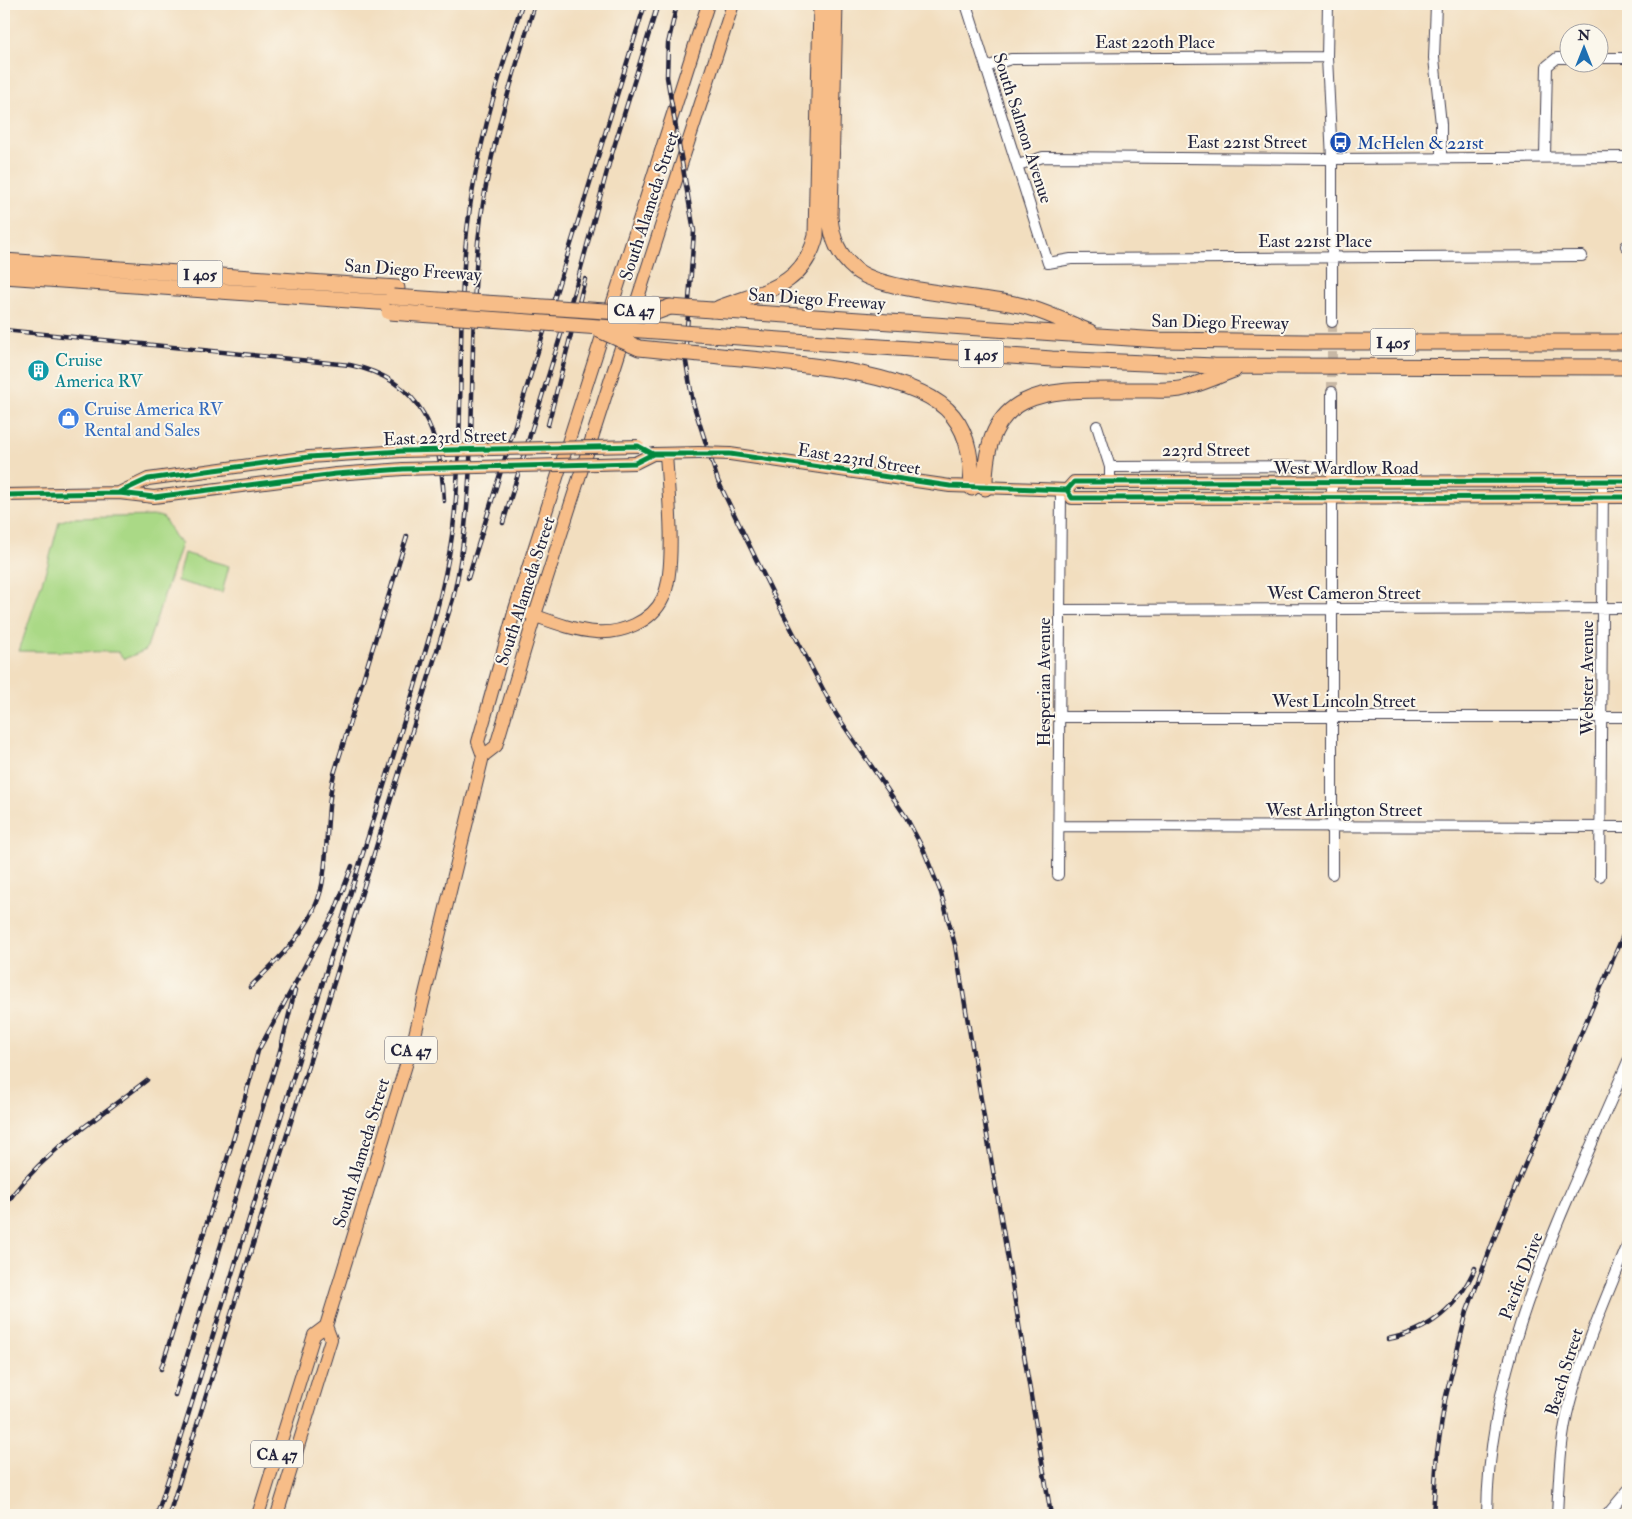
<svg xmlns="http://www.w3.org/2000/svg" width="1632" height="1519" viewBox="0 0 1632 1519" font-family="'IM FELL Double Pica',serif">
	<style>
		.green { fill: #aad986; stroke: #667e60 }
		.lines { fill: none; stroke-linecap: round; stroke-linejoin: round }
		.minor-tunnel { stroke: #c8b8a5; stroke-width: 10; stroke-dasharray: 10 5; stroke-linecap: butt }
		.minor-casing { stroke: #413e4f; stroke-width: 12 }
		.major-casing { stroke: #413e4f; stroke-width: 14 }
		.highway-casing { stroke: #413e4f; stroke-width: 17 }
		.minor { stroke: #fff; stroke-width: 10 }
		.major { stroke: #f7bd88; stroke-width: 12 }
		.highway { stroke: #f7bd88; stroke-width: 15 }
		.rail-casing { stroke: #22223b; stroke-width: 4.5 }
		.rail { stroke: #fbf7ec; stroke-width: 2.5; stroke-dasharray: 8; stroke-linecap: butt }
		.major-bridge-casing { stroke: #413e4f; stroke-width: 14; stroke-linecap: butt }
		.highway-bridge-casing { stroke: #413e4f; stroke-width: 17; stroke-linecap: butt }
		.major-bridge { stroke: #f7bd88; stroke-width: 12 }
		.highway-bridge { stroke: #f7bd88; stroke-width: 15 }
		.cycleway-casing { stroke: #fbf7ec; stroke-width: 8 }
		.cycleway { stroke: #00873e; stroke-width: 5 }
		.labels { text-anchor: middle; stroke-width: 4; stroke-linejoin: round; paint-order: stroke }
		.shield { fill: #fbf7ec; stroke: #636270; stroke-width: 1 }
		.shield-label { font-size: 16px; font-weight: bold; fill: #22223b }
		.street-label { font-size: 18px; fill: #22223b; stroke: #fbf7ec }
		.transit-label { font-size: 18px; fill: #164399; stroke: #fbf7ec; text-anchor: start }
		.culture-label { font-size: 18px; fill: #0d838f; stroke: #fbf7ec; text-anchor: start }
		.shop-label { font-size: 18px; fill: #366cbe; stroke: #fbf7ec; text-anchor: start }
	</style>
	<rect width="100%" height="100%" fill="#fbf7ec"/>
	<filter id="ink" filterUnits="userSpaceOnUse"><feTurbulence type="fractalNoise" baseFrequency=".02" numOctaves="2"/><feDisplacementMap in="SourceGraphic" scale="10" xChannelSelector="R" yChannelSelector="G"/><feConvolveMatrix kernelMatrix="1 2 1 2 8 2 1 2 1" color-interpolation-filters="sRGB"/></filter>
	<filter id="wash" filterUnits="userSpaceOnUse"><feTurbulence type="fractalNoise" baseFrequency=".0096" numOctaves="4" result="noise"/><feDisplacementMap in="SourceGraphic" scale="20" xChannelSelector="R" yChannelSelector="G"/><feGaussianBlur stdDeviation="1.12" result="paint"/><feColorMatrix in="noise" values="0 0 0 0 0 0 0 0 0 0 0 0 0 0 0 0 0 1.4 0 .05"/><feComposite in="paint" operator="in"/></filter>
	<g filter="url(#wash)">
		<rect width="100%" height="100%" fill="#f2debf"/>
		<!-- green -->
		<path class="green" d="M 158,516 L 164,518 L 174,536 L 181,544 L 146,650 L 124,659 L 118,652 L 19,651 L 48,564 L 59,522 L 70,518 Z
			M 184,553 L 229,566 L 222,593 L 177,581 Z"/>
	</g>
	<g filter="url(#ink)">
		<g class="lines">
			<!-- minor-tunnel -->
			<path class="minor-tunnel" d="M 1332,322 L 1332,392"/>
			<defs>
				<path id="minor" d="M 966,4 L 1048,263 L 1071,259 L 1582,256
					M 1328,4 L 1327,57 L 1332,159 L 1332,322
					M 1436,4 L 1434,58 L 1441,124 L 1441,159
					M 1600,58 L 1628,58
					M 986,67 L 1011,59 L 1327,57
					M 1545,156 L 1547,66 L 1557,58 L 1570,58
					M 1018,165 L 1043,157 L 1332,159 L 1628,157
					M 1626,246 L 1628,246
					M 1097,426 L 1110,467 L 1110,482
					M 1110,467 L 1332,466
					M 1060,610 L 1628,608
					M 1060,717 L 1628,717
					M 1059,826 L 1628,827
					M 1332,874 L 1332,392
					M 1058,875 L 1061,489
					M 1600,876 L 1603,481
					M 1487,1515 C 1488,1353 1566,1207 1628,1061
					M 1557,1515 C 1559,1477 1560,1439 1570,1402 C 1584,1347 1607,1296 1628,1244
					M 1607,1515 L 1628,1490"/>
				<path id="major" d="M 633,313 L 733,4
					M 730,454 L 950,486 L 1067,490 L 1074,482 L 1628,481
					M 635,463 L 653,454 L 699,453
					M 1067,490 L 1072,498 L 1628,497
					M 119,493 L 148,479 L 309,457 L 402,451
					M 4,495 L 119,493 L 154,497 L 336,474 L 403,469
					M 515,609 C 541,617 569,630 596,632 C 621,634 652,622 663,598 C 677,568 668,489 666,454
					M 483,756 L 496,746 L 535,615 L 626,332
					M 258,1515 L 314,1335 L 326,1326 L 414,1039 L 483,756 L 478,742 L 515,609 L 708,4
					M 277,1515 L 331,1339 L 326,1326"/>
				<path id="highway" d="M 835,4 L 830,217 C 832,239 838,255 856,270 C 883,292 980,296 1019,305 C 1043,310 1067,323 1090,332
					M 4,261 L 397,288
					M 4,276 L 392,303
					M 639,305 L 670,307
					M 719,308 C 763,291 803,288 816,236 L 821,4
					M 712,310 L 1159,340 L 1306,342 L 1628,342
					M 711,335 L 1052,359 L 1214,366 L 1628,367
					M 710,355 C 769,362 915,367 953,416 C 970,437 971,462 972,488
					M 985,488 C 984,378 1059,391 1142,390 C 1154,390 1168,391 1180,389 C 1198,385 1217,376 1234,370"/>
			</defs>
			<!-- minor casing -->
			<use href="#minor" class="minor-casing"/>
			<!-- major casing -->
			<use href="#major" class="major-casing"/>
			<!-- highway casing -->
			<use href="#highway" class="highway-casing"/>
			<!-- minor -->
			<use href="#minor" class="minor"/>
			<!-- major -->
			<use href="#major" class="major"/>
			<!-- highway -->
			<use href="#highway" class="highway"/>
			<defs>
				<path id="rail" d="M 677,4 L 668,44 L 667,77 L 694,231 L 685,356 L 693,403 L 718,481 L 773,594 L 836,714 L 906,817 L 923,849 L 941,893 L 955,945 L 1051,1515
					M 4,330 L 350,365 C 423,380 441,434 444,501
					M 548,425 L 585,279
					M 503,523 L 578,279 L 610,160 L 658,4
					M 468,578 L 645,4
					M 250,987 C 279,959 314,926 322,885 C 329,849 325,811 334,774 L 407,536
					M 4,1207 C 41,1152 96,1120 147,1080
					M 1388,1339 C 1430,1331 1458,1307 1475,1268
					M 161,1369 L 234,1137 L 258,1051 L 335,911 L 352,866
					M 175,1395 L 280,1051 L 295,990
					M 157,1515 L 415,686 C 432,629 450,570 455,510 C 464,417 457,323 467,231 C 475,153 498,78 522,4
					M 169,1515 L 453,599 C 480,481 467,361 478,242 C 486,159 511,82 535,4
					M 1433,1515 L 1437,1453 L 1445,1400 L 1467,1311 L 1500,1223 L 1628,924"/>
			</defs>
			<!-- rail casing -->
			<use href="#rail" class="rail-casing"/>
			<!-- rail -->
			<use href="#rail" class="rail"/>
			<defs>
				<path id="major-bridge" d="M 402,451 L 638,446
					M 699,453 L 730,454
					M 403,469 L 635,463"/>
				<path id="highway-bridge" d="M 393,297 L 651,314 L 670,307 L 712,310
					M 389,312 L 711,335
					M 599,330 L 639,348 L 710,355"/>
			</defs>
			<!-- major-bridge casing -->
			<use href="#major-bridge" class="major-bridge-casing"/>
			<!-- highway-bridge casing -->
			<use href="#highway-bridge" class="highway-bridge-casing"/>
			<!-- major-bridge -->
			<use href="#major-bridge" class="major-bridge"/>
			<!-- highway-bridge -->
			<use href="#highway-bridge" class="highway-bridge"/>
			<defs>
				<path id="cycleway" d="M 1067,490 L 1072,498 L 1628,497
					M 120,492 L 148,479 L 309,457 L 402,451 L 638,446 L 653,454
					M 4,495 L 119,493 L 154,497 L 336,474 L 403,469 L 635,463 L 653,454 L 730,454 L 950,486 L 1067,490 L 1074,482 L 1628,481"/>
			</defs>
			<!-- cycleway casing -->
			<use href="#cycleway" class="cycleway-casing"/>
			<!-- cycleway -->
			<use href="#cycleway" class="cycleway"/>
		</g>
	</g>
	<!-- icons -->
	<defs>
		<symbol id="bus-disc" viewBox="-11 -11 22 22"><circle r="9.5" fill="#1a4fb4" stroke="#fbf7ec"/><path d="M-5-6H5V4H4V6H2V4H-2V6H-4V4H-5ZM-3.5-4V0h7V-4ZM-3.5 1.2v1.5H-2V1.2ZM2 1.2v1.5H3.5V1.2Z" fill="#fff"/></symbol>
		<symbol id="building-disc" viewBox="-11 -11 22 22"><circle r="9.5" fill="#0f9aa8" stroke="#fbf7ec"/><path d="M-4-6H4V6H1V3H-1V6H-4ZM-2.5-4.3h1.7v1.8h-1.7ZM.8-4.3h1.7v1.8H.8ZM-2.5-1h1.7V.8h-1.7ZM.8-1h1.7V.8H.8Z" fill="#fff"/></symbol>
		<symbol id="shop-disc" viewBox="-11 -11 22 22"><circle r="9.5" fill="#3f7fe0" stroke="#fbf7ec"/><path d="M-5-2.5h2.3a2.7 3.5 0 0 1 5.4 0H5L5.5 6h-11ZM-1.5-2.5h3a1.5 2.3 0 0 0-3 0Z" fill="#fff"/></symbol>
	</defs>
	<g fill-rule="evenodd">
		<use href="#bus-disc" x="1328" y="130" width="25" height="25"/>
		<use href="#building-disc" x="26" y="358" width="25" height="25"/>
		<use href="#shop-disc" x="56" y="406" width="25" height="25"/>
	</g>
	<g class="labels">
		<!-- shield labels -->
		<g class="shield">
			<rect x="177.5" y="260.5" width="45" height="27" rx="4"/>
			<rect x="608" y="296.5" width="52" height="27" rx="4"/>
			<rect x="1370.5" y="328.5" width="45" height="27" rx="4"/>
			<rect x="958.5" y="340.5" width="45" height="27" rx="4"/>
			<rect x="385" y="1036.5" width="52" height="27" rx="4"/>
			<rect x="251" y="1440.5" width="52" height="27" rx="4"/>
		</g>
		<g class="shield-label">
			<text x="200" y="280">I 405</text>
			<text x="634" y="316">CA 47</text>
			<text x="1393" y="348">I 405</text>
			<text x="981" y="360">I 405</text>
			<text x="411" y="1056">CA 47</text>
			<text x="277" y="1460">CA 47</text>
		</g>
		<!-- street labels -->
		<g class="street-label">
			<text x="1155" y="48">East 220th Place</text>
			<text transform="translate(1023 128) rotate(72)" y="6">South Salmon Avenue</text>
			<text x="1247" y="148">East 221st Street</text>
			<text transform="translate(649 206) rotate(-72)" y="6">South Alameda Street</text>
			<text x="1315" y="247">East 221st Place</text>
			<text transform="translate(413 270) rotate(4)" y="6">San Diego Freeway</text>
			<text transform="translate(817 299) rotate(4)" y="6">San Diego Freeway</text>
			<text transform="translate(1220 322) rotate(1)" y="6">San Diego Freeway</text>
			<text transform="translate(445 437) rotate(-2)" y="6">East 223rd Street</text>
			<text x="1206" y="456">223rd Street</text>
			<text transform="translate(859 459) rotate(9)" y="6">East 223rd Street</text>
			<text x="1346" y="474">West Wardlow Road</text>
			<text transform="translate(525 591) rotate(-72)" y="6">South Alameda Street</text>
			<text x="1344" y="599">West Cameron Street</text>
			<text transform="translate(1587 678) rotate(-90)" y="6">Webster Avenue</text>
			<text transform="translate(1044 682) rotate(-90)" y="6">Hesperian Avenue</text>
			<text x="1344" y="707">West Lincoln Street</text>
			<text x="1344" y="816">West Arlington Street</text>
			<text transform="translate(361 1153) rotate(-73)" y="6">South Alameda Street</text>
			<text transform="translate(1521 1276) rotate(-69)" y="6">Pacific Drive</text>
			<text transform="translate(1564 1372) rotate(-73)" y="6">Beach Street</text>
		</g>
		<!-- transit labels -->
		<g class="transit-label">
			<text x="1357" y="149">McHelen &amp; 221st</text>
		</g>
		<!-- culture labels -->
		<g class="culture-label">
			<text x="55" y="366">Cruise<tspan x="55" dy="21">America RV</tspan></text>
		</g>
		<!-- shop labels -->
		<g class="shop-label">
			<text x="84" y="415">Cruise America RV<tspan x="84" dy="21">Rental and Sales</tspan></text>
		</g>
	</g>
	<!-- margin -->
	<rect width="1632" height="1519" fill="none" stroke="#fbf7ec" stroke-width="20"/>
	<!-- north arrow -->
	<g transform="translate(1584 48)"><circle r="24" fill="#fbf7ec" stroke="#a4a2a5"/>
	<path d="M0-4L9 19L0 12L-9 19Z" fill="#1f6fb2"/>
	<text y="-8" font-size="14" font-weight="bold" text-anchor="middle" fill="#22223b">N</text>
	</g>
</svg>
